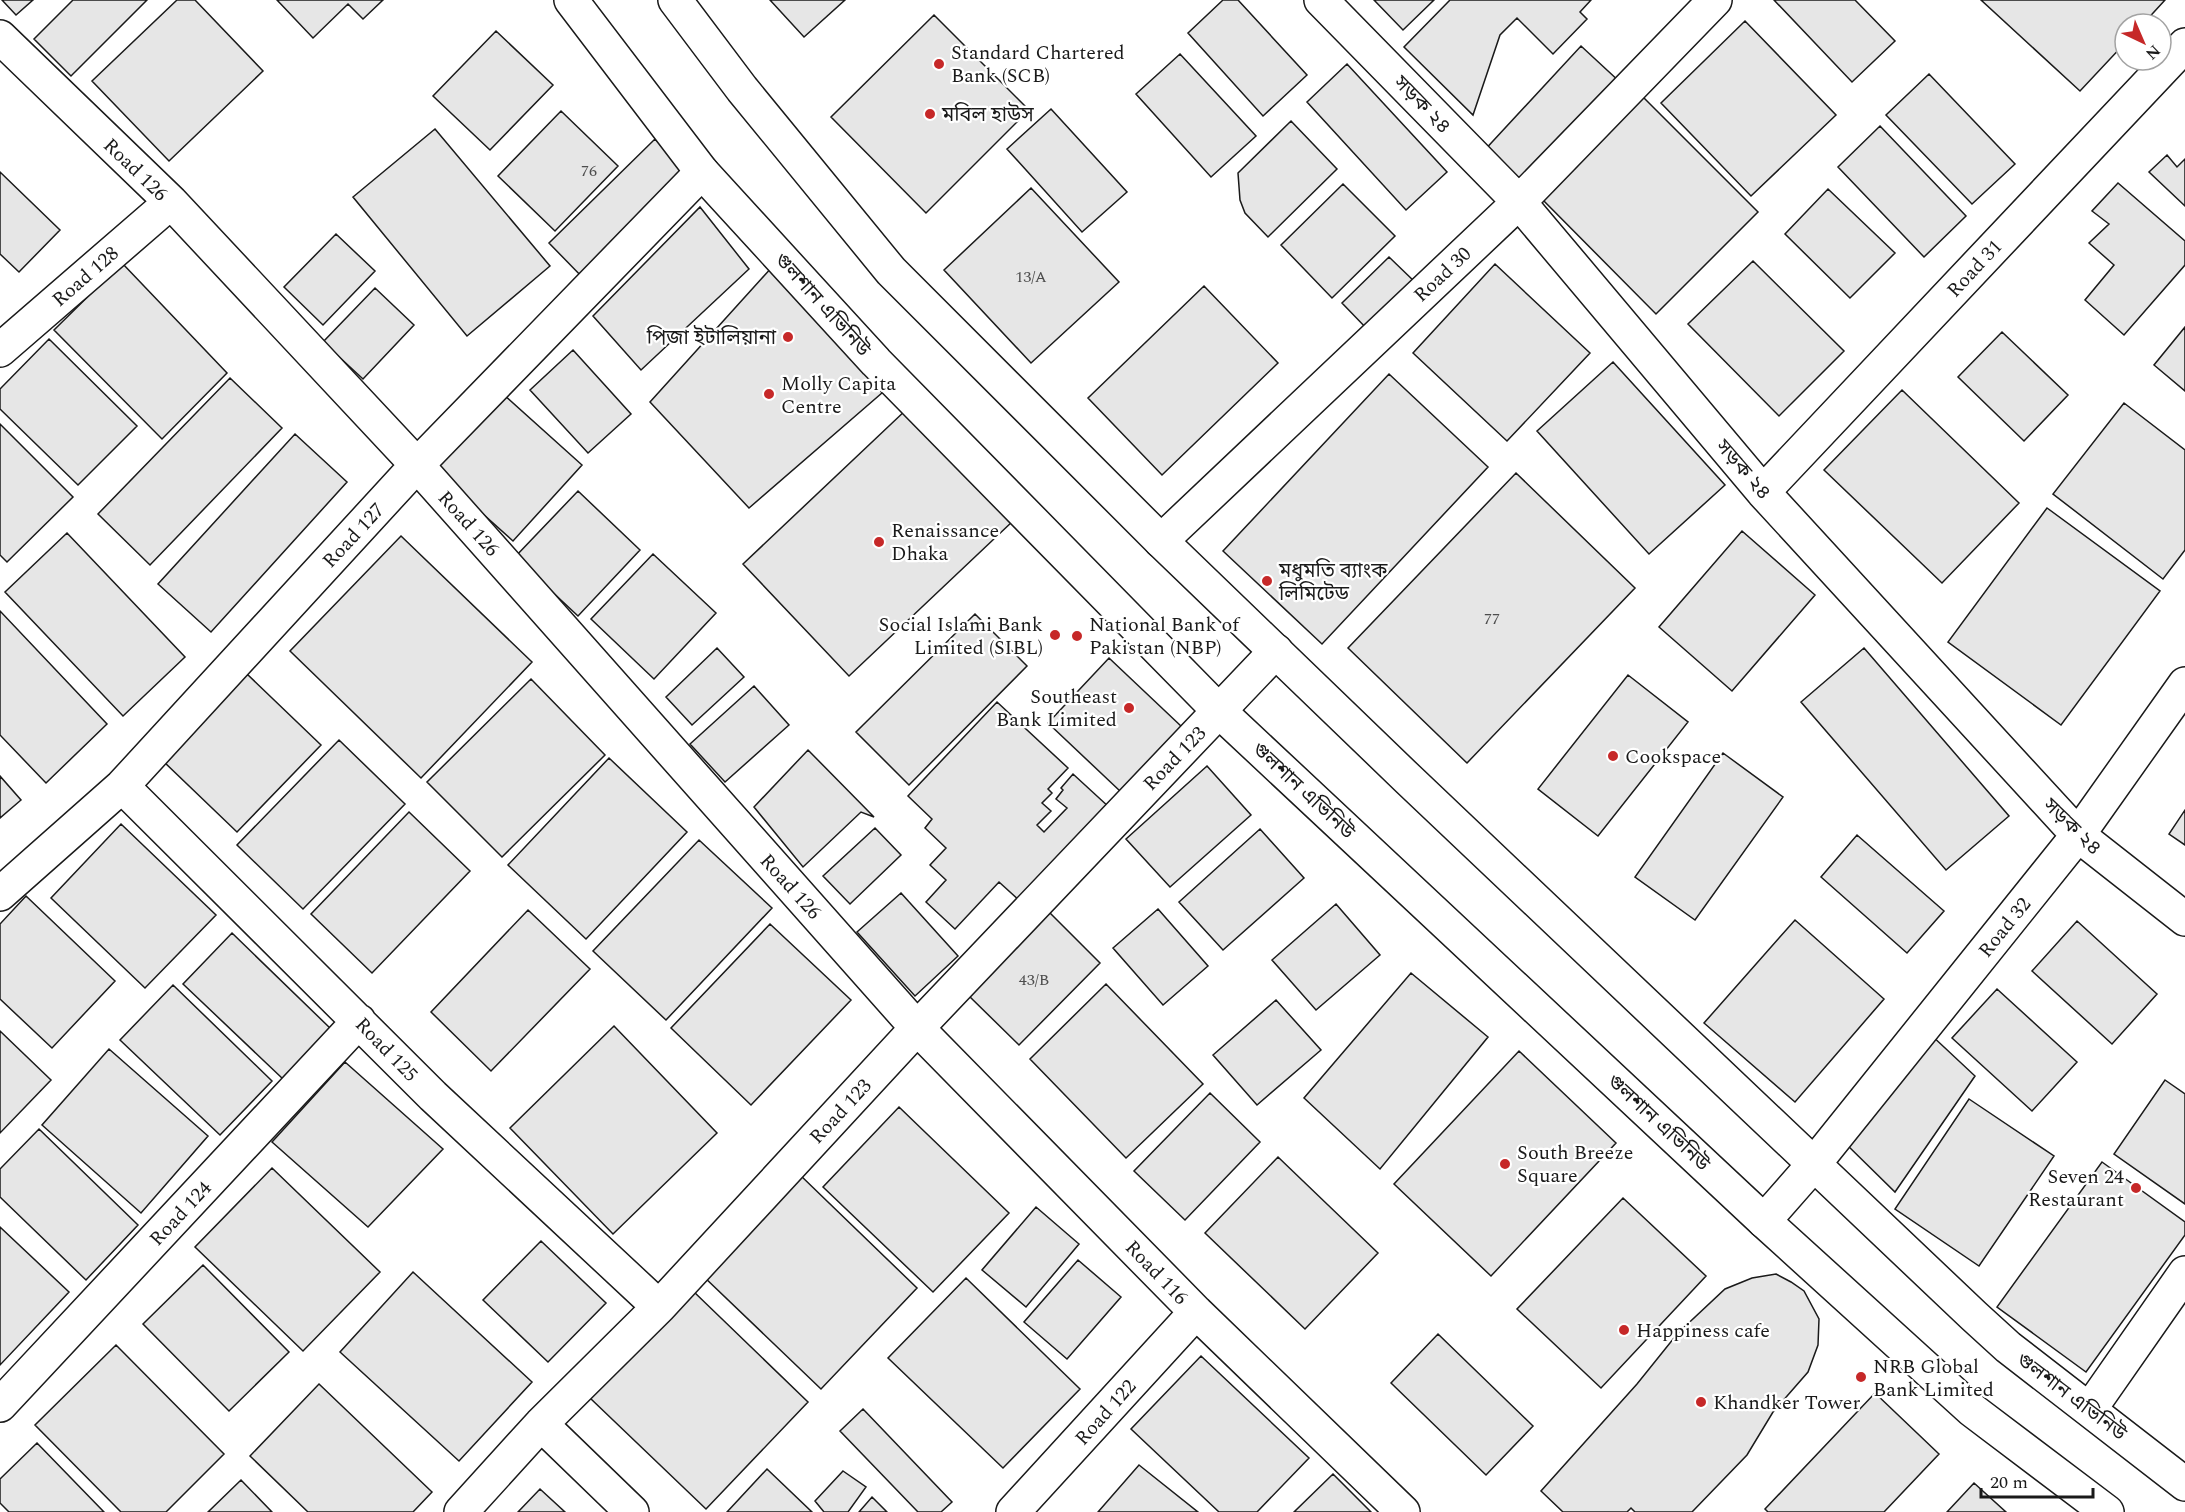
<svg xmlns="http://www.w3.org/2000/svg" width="2185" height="1512" viewBox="0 0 2185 1512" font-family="Spectral,'Noto Sans Bengali',serif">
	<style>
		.building { fill: #e6e6e6; stroke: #1a1a1a; stroke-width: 1.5 }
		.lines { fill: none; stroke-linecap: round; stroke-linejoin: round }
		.minor-casing { stroke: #1a1a1a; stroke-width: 36 }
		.secondary-casing { stroke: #1a1a1a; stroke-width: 36 }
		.minor { stroke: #fff; stroke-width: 33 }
		.secondary { stroke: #fff; stroke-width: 33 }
		.poi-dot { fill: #c62828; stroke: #fff; stroke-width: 2 }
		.labels { text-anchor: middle; stroke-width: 4.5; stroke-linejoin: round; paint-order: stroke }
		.number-label { font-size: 16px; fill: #4d4d4d }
		.poi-label { font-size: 20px; fill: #1a1a1a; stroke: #fff; text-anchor: start }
		.street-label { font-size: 20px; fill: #1a1a1a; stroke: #fff }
	</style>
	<rect width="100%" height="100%" fill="#fff"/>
	<!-- building -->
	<path class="building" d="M 2,0 L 33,0 L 16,15 Z
		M 73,0 L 147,0 L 71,76 L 34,39 Z
		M 177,0 L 195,0 L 263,71 L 169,161 L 92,81 Z
		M 277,0 L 383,0 L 363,19 L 348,4 L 313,38 Z
		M 770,0 L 845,0 L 804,37 Z
		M 1223,0 L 1238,0 L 1307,75 L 1263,116 L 1188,33 Z
		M 1374,0 L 1434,0 L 1403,30 Z
		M 1450,0 L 1591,0 L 1580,12 L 1587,19 L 1553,54 L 1517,18 L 1500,35 L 1473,115 L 1404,47 Z
		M 1774,0 L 1855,0 L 1895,41 L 1852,82 Z
		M 1981,0 L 2165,0 L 2143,24 L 2125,24 L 2125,43 L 2080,91 Z
		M 934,15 L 1029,110 L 926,213 L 831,117 Z
		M 1745,21 L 1836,115 L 1751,196 L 1661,103 Z
		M 496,31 L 553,85 L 490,150 L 433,96 Z
		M 1581,46 L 1621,83 L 1520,192 L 1481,154 Z
		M 1180,54 L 1256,136 L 1211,177 L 1136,94 Z
		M 1347,64 L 1447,172 L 1406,210 L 1307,102 Z
		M 1929,74 L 2015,164 L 1972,204 L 1886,115 Z
		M 1641,95 L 1758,212 L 1656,314 L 1539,196 Z
		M 1051,109 L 1127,192 L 1082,232 L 1007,149 Z
		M 561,111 L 618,166 L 555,231 L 498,176 Z
		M 1291,121 L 1337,169 L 1268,237 L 1245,213 L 1240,200 L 1238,173 Z
		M 1880,126 L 1966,216 L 1924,257 L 1838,167 Z
		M 435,129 L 550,266 L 467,336 L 353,197 Z
		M 655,139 L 692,177 L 586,281 L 549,243 Z
		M 2167,155 L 2177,167 L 2185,159 L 2185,206 L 2149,172 Z
		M 0,172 L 60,230 L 19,272 L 0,254 Z
		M 2118,183 L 2185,241 L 2185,265 L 2124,335 L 2085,300 L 2114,265 L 2089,243 L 2109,224 L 2092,211 Z
		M 1343,184 L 1395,236 L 1332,298 L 1281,245 Z
		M 1031,188 L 1119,282 L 1031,363 L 944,270 Z
		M 1828,189 L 1895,253 L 1850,298 L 1785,234 Z
		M 700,207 L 749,269 L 641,370 L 593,316 Z
		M 336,234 L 375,271 L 323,325 L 284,287 Z
		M 1389,257 L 1417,284 L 1369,331 L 1342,303 Z
		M 1753,261 L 1844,351 L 1779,416 L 1688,324 Z
		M 122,263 L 227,373 L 162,439 L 54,330 Z
		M 1495,264 L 1590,353 L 1507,441 L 1413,353 Z
		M 773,266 L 890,386 L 749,508 L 650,402 Z
		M 1204,286 L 1278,363 L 1162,475 L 1088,398 Z
		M 375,288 L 414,325 L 363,379 L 323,342 Z
		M 2185,327 L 2185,391 L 2154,365 Z
		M 2002,332 L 2068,395 L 2024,441 L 1958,377 Z
		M 49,339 L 137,426 L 78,485 L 0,409 L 0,389 Z
		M 573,350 L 631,414 L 588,453 L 530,390 Z
		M 1613,362 L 1725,485 L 1649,554 L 1537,431 Z
		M 1389,374 L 1488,467 L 1322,644 L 1223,551 Z
		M 230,378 L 282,428 L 150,565 L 98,514 Z
		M 1902,390 L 2019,503 L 1942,583 L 1824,470 Z
		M 503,394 L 582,465 L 513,541 L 434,470 Z
		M 2124,403 L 2185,450 L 2185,550 L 2163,579 L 2053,494 Z
		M 908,408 L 1014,520 L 849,676 L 743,564 Z
		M 0,424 L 73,497 L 7,562 L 0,555 Z
		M 295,434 L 347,482 L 211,632 L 158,584 Z
		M 1516,473 L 1635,588 L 1467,763 L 1348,648 Z
		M 578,491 L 640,550 L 578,616 L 515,557 Z
		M 2047,508 L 2160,591 L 2061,725 L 1948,642 Z
		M 1742,531 L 1815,595 L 1732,691 L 1659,627 Z
		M 67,533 L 185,657 L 123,716 L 5,592 Z
		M 401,536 L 532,662 L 421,778 L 290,651 Z
		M 653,554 L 716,613 L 654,679 L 591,619 Z
		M 0,611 L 107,724 L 46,783 L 0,735 Z
		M 975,614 L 1027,666 L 909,785 L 856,732 Z
		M 717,648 L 744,677 L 692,725 L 666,697 Z
		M 1864,648 L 2009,816 L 1946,870 L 1801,702 Z
		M 1109,658 L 1182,727 L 1121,792 L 1048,723 Z
		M 247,674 L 321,745 L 237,832 L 163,761 Z
		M 1628,675 L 1688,722 L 1598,836 L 1538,789 Z
		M 531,679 L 605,755 L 502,857 L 427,782 Z
		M 754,686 L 789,725 L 725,782 L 690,744 Z
		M 997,702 L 1068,768 L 1048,789 L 1052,793 L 1042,803 L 1051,811 L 1037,825 L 1044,832 L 1067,808 L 1056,799 L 1063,790 L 1061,788 L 1073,774 L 1110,808 L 1022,903 L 999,882 L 955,929 L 926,902 L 946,880 L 930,865 L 946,848 L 925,828 L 932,819 L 908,796 Z
		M 339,740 L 405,804 L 303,909 L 237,845 Z
		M 808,750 L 874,817 L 861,812 L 803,867 L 754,807 Z
		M 1723,753 L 1783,797 L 1695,920 L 1635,877 Z
		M 609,758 L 687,832 L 586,939 L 508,865 Z
		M 1207,766 L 1251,815 L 1170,887 L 1126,839 Z
		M 0,776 L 21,800 L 0,818 Z
		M 2185,810 L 2185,845 L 2169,834 Z
		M 409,812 L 470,871 L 372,973 L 311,914 Z
		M 121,824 L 216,915 L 145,988 L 51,898 Z
		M 875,828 L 901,855 L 850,904 L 823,876 Z
		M 1260,829 L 1304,878 L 1223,950 L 1179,902 Z
		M 1857,835 L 1944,911 L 1907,953 L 1821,877 Z
		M 699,840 L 772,908 L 666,1020 L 593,951 Z
		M 901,893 L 958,956 L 915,996 L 857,932 Z
		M 26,896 L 115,981 L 52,1048 L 0,999 L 0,924 Z
		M 1336,904 L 1380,955 L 1316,1010 L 1272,960 Z
		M 1158,909 L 1208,966 L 1163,1005 L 1113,948 Z
		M 528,910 L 590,969 L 491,1071 L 431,1012 Z
		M 1049,912 L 1100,963 L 1019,1045 L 968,995 Z
		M 1795,920 L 1884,999 L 1795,1102 L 1704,1023 Z
		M 2077,921 L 2157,994 L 2112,1044 L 2032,971 Z
		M 770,924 L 851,1000 L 751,1105 L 671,1028 Z
		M 232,933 L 331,1029 L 283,1079 L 183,984 Z
		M 1411,973 L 1488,1037 L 1380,1169 L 1304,1098 Z
		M 1106,984 L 1203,1084 L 1126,1158 L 1030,1059 Z
		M 173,985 L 272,1081 L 220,1135 L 120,1040 Z
		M 1997,989 L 2077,1062 L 2032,1111 L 1952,1038 Z
		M 1276,1000 L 1321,1050 L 1257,1105 L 1213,1055 Z
		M 614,1026 L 717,1133 L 613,1234 L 510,1128 Z
		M 0,1031 L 51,1080 L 0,1133 Z
		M 1929,1033 L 1975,1076 L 1895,1192 L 1843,1141 Z
		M 109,1049 L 208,1136 L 141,1213 L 42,1125 Z
		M 1519,1051 L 1616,1143 L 1491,1276 L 1394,1184 Z
		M 345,1062 L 443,1149 L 368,1227 L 272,1142 Z
		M 2165,1080 L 2185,1094 L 2185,1204 L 2114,1154 Z
		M 1210,1093 L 1260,1142 L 1185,1220 L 1134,1171 Z
		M 1969,1099 L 2054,1156 L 1979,1266 L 1895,1209 Z
		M 899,1107 L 1009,1213 L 933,1292 L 823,1187 Z
		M 39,1129 L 138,1225 L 86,1280 L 0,1197 L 0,1169 Z
		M 1278,1157 L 1378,1253 L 1305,1329 L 1205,1233 Z
		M 2102,1162 L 2185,1222 L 2185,1235 L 2086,1372 L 1997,1307 Z
		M 272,1168 L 380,1272 L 303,1351 L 195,1247 Z
		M 799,1174 L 917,1288 L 821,1389 L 702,1275 Z
		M 1623,1198 L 1706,1276 L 1601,1388 L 1517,1309 Z
		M 1036,1207 L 1079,1244 L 1026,1307 L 982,1270 Z
		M 0,1227 L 69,1292 L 0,1365 Z
		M 541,1241 L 606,1303 L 548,1362 L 483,1300 Z
		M 1078,1260 L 1121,1297 L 1067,1359 L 1024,1322 Z
		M 203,1265 L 289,1352 L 229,1411 L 143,1324 Z
		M 413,1272 L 532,1382 L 459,1461 L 340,1352 Z
		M 1776,1274 L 1791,1282 L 1804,1291 L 1819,1319 L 1818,1345 L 1808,1372 L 1773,1412 L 1747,1455 L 1692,1512 L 1635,1512 L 1631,1508 L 1627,1512 L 1563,1512 L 1541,1491 L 1637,1384 L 1678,1333 L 1725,1289 L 1752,1278 Z
		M 966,1278 L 1080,1389 L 1003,1468 L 888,1358 Z
		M 693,1291 L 808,1402 L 706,1509 L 590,1398 Z
		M 1438,1334 L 1533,1426 L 1486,1475 L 1391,1383 Z
		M 116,1345 L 224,1454 L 166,1512 L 121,1512 L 35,1425 Z
		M 1201,1356 L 1309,1458 L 1257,1512 L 1219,1512 L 1131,1429 Z
		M 319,1384 L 432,1492 L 413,1512 L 308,1512 L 250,1456 Z
		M 1875,1393 L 1939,1454 L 1884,1512 L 1768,1512 L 1765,1509 Z
		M 863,1409 L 952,1502 L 941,1512 L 918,1512 L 840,1431 Z
		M 37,1443 L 104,1512 L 9,1512 L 0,1503 L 0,1479 Z
		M 1139,1465 L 1198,1512 L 1098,1512 Z
		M 767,1469 L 812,1512 L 727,1512 Z
		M 843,1471 L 866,1487 L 848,1512 L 824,1512 L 815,1501 Z
		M 1333,1474 L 1371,1512 L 1294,1512 Z
		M 241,1480 L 272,1512 L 208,1512 Z
		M 1974,1483 L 2006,1512 L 1947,1512 Z
		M 540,1489 L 565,1512 L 518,1512 Z
		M 872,1497 L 887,1512 L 859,1512 Z"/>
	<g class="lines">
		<defs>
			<path id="minor" d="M 1321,0 L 1519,202 L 1763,492 L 2078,835 L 2185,919
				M 0,37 L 171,202 L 417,465 L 917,1028 L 1196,1312 L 1403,1512
				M 0,350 L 171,202
				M 1763,492 L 2185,45
				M 1161,541 L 1519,202 L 1715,0
				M 122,786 L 433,1096 L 659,1307
				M 0,894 L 122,786 L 417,465 L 702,172
				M 1764,1221 L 1814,1164 L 2078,835 L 2185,684
				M 0,1405 L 359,1021
				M 2090,1409 L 2185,1273
				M 541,1424 L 632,1512
				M 461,1512 L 541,1424 L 659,1307 L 917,1028 L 1276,651
				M 1013,1512 L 1196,1312"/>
			<path id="secondary" d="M 571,0 L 702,172 L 876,362 L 1219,711 L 1764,1221 L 1972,1410 L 2107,1512
				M 675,0 L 742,89 L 891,271 L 1161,541 L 1408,779 L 1974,1316 L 2008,1347 L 2185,1484"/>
		</defs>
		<!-- minor casing -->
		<use href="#minor" class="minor-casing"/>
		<!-- secondary casing -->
		<use href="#secondary" class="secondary-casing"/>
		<!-- minor -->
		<use href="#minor" class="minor"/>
		<!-- secondary -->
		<use href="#secondary" class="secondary"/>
	</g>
	<!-- markers -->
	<g class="poi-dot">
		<circle cx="939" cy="64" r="6"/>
		<circle cx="930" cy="114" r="6"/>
		<circle cx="788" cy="337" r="6"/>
		<circle cx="769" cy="394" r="6"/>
		<circle cx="879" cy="542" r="6"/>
		<circle cx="1267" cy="581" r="6"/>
		<circle cx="1055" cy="635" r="6"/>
		<circle cx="1077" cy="636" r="6"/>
		<circle cx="1129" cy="708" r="6"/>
		<circle cx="1613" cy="756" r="6"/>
		<circle cx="1505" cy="1164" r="6"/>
		<circle cx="2136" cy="1188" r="6"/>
		<circle cx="1624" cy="1330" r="6"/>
		<circle cx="1861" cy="1377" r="6"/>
		<circle cx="1701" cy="1402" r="6"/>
	</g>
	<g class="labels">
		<!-- number labels -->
		<g class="number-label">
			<text x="589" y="176">76</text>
			<text x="1031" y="282">13/A</text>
			<text x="1492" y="624">77</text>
			<text x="1034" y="985">43/B</text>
		</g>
		<!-- poi labels -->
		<g class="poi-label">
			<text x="951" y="59">Standard Chartered<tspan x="951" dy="23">Bank (SCB)</tspan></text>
			<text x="942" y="121">মবিল হাউস</text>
			<text x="776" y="344" text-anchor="end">পিজা ইটালিয়ানা</text>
			<text x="781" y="390">Molly Capita<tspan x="781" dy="23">Centre</tspan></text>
			<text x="891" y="537">Renaissance<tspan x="891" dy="23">Dhaka</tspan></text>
			<text x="1279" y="577">মধুমতি ব্যাংক<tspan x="1279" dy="23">লিমিটেড</tspan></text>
			<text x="1043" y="631" text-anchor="end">Social Islami Bank<tspan x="1043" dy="23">Limited (SIBL)</tspan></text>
			<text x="1089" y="631">National Bank of<tspan x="1089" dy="23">Pakistan (NBP)</tspan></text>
			<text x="1117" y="703" text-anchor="end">Southeast<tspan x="1117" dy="23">Bank Limited</tspan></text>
			<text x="1625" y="763">Cookspace</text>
			<text x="1517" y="1159">South Breeze<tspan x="1517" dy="23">Square</tspan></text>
			<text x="2124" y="1183" text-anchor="end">Seven 24<tspan x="2124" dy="23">Restaurant</tspan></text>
			<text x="1636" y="1337">Happiness cafe</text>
			<text x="1873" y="1373">NRB Global<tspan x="1873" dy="23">Bank Limited</tspan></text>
			<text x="1713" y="1409">Khandker Tower</text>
		</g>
		<!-- street labels -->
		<g class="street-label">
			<text transform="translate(1423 104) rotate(46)" y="7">সড়ক ২৪</text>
			<text transform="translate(136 169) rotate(44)" y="7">Road 126</text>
			<text transform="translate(1974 268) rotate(-47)" y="7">Road 31</text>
			<text transform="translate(1442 274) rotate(-43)" y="7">Road 30</text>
			<text transform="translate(85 276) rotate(-41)" y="7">Road 128</text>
			<text transform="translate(823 304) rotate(48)" y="7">গুলশান এভিনিউ</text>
			<text transform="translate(1744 469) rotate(49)" y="7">সড়ক ২৪</text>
			<text transform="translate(469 523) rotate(48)" y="7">Road 126</text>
			<text transform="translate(353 535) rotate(-47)" y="7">Road 127</text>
			<text transform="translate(1174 758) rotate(-46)" y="7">Road 123</text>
			<text transform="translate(1304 790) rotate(43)" y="7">গুলশান এভিনিউ</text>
			<text transform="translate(2073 826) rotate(44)" y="7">সড়ক ২৪</text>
			<text transform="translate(791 886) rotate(48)" y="7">Road 126</text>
			<text transform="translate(2004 927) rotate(-51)" y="7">Road 32</text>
			<text transform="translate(387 1049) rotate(46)" y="7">Road 125</text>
			<text transform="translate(840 1111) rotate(-47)" y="7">Road 123</text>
			<text transform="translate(1659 1122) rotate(43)" y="7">গুলশান এভিনিউ</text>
			<text transform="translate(180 1213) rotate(-47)" y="7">Road 124</text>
			<text transform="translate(1157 1272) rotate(46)" y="7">Road 116</text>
			<text transform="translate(2072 1396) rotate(37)" y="7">গুলশান এভিনিউ</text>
			<text transform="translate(1105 1412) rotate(-48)" y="7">Road 122</text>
		</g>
	</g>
	<!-- north arrow -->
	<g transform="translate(2143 42) rotate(136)"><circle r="28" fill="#ffffff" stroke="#a3a3a3" stroke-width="1.5"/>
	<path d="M0-4.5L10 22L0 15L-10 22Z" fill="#c62828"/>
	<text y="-9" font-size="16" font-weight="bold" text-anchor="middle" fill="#1a1a1a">N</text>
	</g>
	<!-- scale -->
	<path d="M1981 1488v9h112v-9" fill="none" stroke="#1a1a1a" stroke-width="3"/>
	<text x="1990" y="1488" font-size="18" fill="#1a1a1a" stroke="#ffffff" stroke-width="4.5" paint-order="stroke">20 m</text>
</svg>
